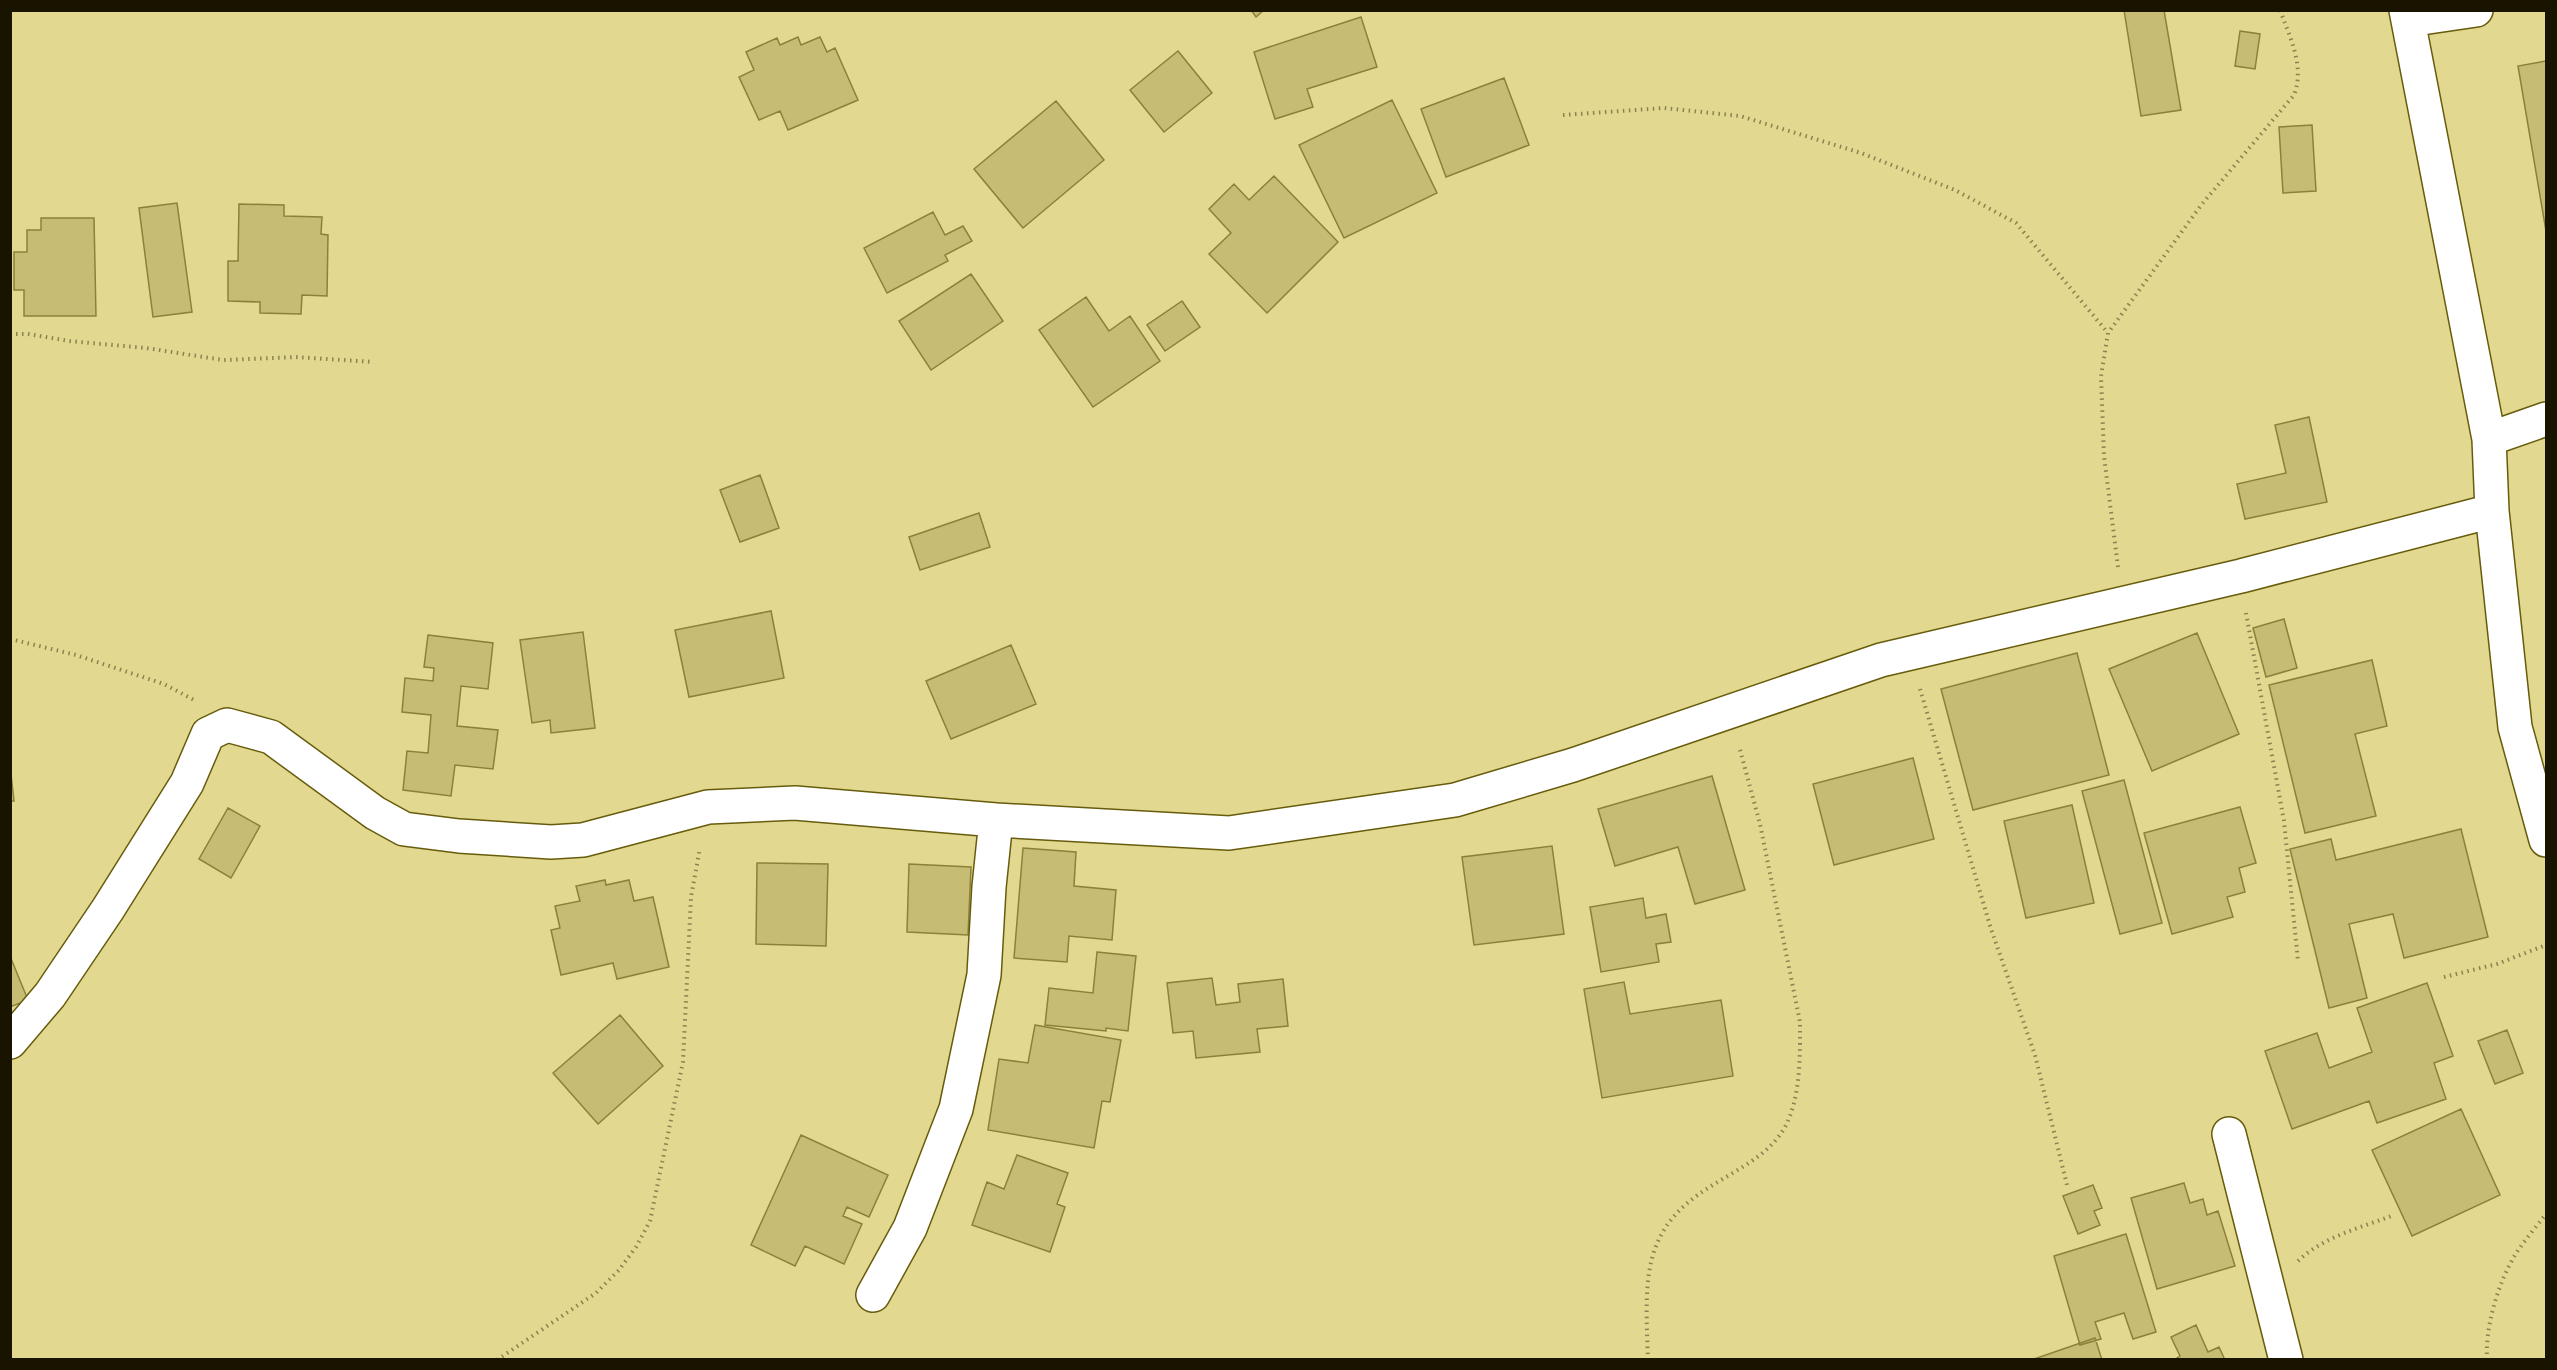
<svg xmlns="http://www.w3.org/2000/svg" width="2557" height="1370" viewBox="0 0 2557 1370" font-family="'Alegreya Sans',sans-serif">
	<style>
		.building { fill: #c6bc74; stroke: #8c813a; stroke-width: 1.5 }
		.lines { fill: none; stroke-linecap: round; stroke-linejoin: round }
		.minor-casing { stroke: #675c0c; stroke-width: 36 }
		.path { stroke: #8b8251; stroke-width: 4; stroke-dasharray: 1.5 4.5; stroke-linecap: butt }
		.minor { stroke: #fff; stroke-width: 33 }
	</style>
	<rect width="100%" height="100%" fill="#e3d88f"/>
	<!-- building -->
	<path class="building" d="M 1251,10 L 1264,10 L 1256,17 Z
		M 2124,10 L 2164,10 L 2181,110 L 2141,116 Z
		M 1361,17 L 1377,67 L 1307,89 L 1313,107 L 1275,119 L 1254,52 Z
		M 2240,31 L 2260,34 L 2255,69 L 2235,66 Z
		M 798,37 L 801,45 L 820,37 L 827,52 L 835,48 L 858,100 L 788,130 L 780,111 L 759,120 L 739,77 L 754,70 L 746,52 L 777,38 L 780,45 Z
		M 1178,51 L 1212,93 L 1164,132 L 1130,90 Z
		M 2546,61 L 2546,231 L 2518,66 Z
		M 1504,78 L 1529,145 L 1446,177 L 1421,109 Z
		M 1392,100 L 1437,193 L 1344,238 L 1299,145 Z
		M 1056,101 L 1104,160 L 1023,228 L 974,169 Z
		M 2312,125 L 2316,191 L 2283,193 L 2279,127 Z
		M 1274,176 L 1338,242 L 1267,313 L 1209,254 L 1231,233 L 1209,209 L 1234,184 L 1249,200 Z
		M 177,203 L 192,312 L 153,317 L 139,208 Z
		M 239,204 L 284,205 L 284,216 L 322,217 L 321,234 L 328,235 L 327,296 L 302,295 L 301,314 L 260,313 L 260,302 L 228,301 L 228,261 L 238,261 Z
		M 933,212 L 945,235 L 963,226 L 972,241 L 945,255 L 948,261 L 887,293 L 864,248 Z
		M 41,218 L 94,218 L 96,316 L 24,316 L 24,290 L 14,290 L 14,252 L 27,252 L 27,230 L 41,230 Z
		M 971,274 L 1003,321 L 931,370 L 899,321 Z
		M 1086,297 L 1109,331 L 1130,316 L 1160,361 L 1093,407 L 1039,330 Z
		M 1182,301 L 1200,327 L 1165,351 L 1147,325 Z
		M 2309,417 L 2327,502 L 2245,519 L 2237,484 L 2286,473 L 2275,425 Z
		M 760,475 L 779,528 L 740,542 L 720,490 Z
		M 979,513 L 990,547 L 920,570 L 909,537 Z
		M 771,611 L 784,678 L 689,697 L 675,630 Z
		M 2284,619 L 2297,668 L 2266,677 L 2253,628 Z
		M 583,632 L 595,728 L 551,733 L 550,720 L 532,723 L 520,640 Z
		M 2197,633 L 2239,734 L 2152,771 L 2109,669 Z
		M 428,635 L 493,643 L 488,689 L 461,686 L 457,726 L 498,730 L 493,769 L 455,765 L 451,796 L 403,790 L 407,751 L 428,753 L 431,715 L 402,712 L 405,678 L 433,681 L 434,668 L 424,667 Z
		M 1011,645 L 1036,704 L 951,739 L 926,681 Z
		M 2077,653 L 2109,775 L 1973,810 L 1941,689 Z
		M 2372,660 L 2387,726 L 2355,734 L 2376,816 L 2305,833 L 2269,685 Z
		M 1913,758 L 1934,839 L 1834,865 L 1813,784 Z
		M 10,765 L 14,801 L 10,801 Z
		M 1712,776 L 1745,890 L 1695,904 L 1678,847 L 1615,866 L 1598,809 Z
		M 2124,780 L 2162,923 L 2120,934 L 2082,791 Z
		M 2072,805 L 2094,903 L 2026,918 L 2004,821 Z
		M 2240,807 L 2256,863 L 2239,868 L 2245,892 L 2227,897 L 2233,917 L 2172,934 L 2144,833 Z
		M 228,808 L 260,826 L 231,878 L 199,859 Z
		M 2461,829 L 2488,937 L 2404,958 L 2393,914 L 2349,924 L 2367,998 L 2329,1008 L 2290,849 L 2331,839 L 2336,860 Z
		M 1552,846 L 1564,934 L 1474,945 L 1462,857 Z
		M 1023,848 L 1076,852 L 1074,886 L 1116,890 L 1112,940 L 1069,936 L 1067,962 L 1014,958 Z
		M 757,863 L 828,864 L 826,946 L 756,944 Z
		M 909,864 L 971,867 L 968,935 L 907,932 Z
		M 605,880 L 606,885 L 629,880 L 634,901 L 653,897 L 669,967 L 617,979 L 613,963 L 561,975 L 551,930 L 560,928 L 555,906 L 580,901 L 576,886 Z
		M 1643,898 L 1646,918 L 1666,914 L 1671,942 L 1656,944 L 1659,962 L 1601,972 L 1590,907 Z
		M 1097,952 L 1136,956 L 1128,1031 L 1106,1028 L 1106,1031 L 1045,1025 L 1049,988 L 1093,993 Z
		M 10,956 L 28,1000 L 10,1007 Z
		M 1212,978 L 1216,1005 L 1240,1002 L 1238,984 L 1283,979 L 1288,1026 L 1257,1029 L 1260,1052 L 1196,1058 L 1193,1031 L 1173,1033 L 1167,983 Z
		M 1624,982 L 1630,1014 L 1721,1000 L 1733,1076 L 1602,1098 L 1584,989 Z
		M 2427,983 L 2453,1056 L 2434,1063 L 2446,1099 L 2377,1123 L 2369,1101 L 2292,1129 L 2265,1051 L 2317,1033 L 2329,1068 L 2372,1052 L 2357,1008 Z
		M 620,1015 L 663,1066 L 598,1124 L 553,1073 Z
		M 1035,1025 L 1121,1040 L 1110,1102 L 1102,1101 L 1094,1148 L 988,1130 L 999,1059 L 1028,1063 Z
		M 2507,1030 L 2523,1073 L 2495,1084 L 2478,1041 Z
		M 2461,1109 L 2500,1195 L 2412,1236 L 2372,1150 Z
		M 801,1135 L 888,1175 L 869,1217 L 847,1207 L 843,1216 L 862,1224 L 844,1264 L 805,1246 L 795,1266 L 751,1245 Z
		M 1017,1155 L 1068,1173 L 1057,1204 L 1065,1207 L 1050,1252 L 972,1225 L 987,1182 L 1004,1189 Z
		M 2184,1183 L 2190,1203 L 2203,1199 L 2207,1215 L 2218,1211 L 2235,1266 L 2157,1289 L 2131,1198 Z
		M 2093,1185 L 2102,1208 L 2094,1211 L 2100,1225 L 2078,1234 L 2063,1196 Z
		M 2126,1234 L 2156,1332 L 2133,1339 L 2124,1313 L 2095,1322 L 2101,1339 L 2080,1345 L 2054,1256 Z
		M 2196,1325 L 2208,1352 L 2219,1347 L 2225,1360 L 2174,1360 L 2180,1356 L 2171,1337 Z
		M 2095,1338 L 2102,1360 L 2034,1360 L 2034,1359 Z"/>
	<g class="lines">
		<defs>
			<path id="minor" d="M 2406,10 L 2489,439 L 2492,511 L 2515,727 L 2546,840
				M 2408,20 L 2476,10
				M 2489,439 L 2546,419
				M 10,1042 L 50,995 L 108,909 L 187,783 L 208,734 L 227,725 L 271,737 L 375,813 L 404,829 L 459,836 L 551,842 L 583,840 L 708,807 L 795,803 L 996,820 L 1229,833 L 1455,800 L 1573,765 L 1881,660 L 2241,576 L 2492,511
				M 2229,1134 L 2286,1360
				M 873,1295 L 910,1228 L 956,1109 L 984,975 L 989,887 L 996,820"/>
		</defs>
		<!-- minor casing -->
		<use href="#minor" class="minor-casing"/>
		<!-- path -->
		<path class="path" d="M 1563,115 L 1664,108 L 1740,116 L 1861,153 L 1955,190 L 2016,223 L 2108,333
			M 10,334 L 28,334 L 69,341 L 146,348 L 223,360 L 295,357 L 374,362
			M 2118,567 L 2104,456 L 2101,376 L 2108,333 L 2202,204 L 2294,95 C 2305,66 2290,38 2280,10
			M 2246,613 L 2284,821 L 2298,961
			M 10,639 L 76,655 L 164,684 L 194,700
			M 1920,689 L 1991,929 L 2035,1055 L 2067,1185
			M 2444,977 L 2497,964 L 2546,945
			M 2298,1261 C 2324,1236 2361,1228 2394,1215
			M 497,1360 L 596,1293 L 619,1270 L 636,1247 L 650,1221 L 683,1062 L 691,897 L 700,848
			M 1648,1360 C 1647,1326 1643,1278 1656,1246 C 1682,1180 1759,1177 1786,1125 C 1801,1095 1800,1054 1800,1022 L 1760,824 L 1739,746
			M 2487,1360 C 2485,1326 2498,1284 2515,1255 C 2524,1241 2536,1227 2546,1214"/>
		<!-- minor -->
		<use href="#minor" class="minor"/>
	</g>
	<!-- border -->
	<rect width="2557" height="1370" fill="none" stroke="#191400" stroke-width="24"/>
</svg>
